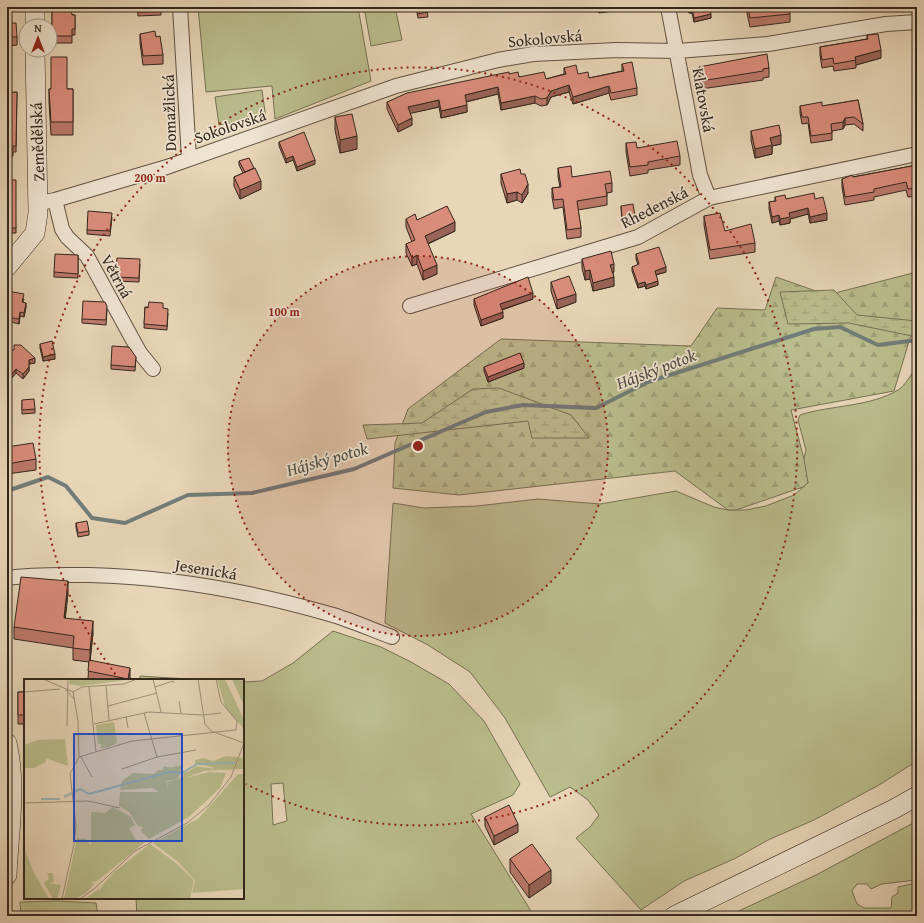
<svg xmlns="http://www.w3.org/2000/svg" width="924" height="923" viewBox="0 0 924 923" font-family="'Gentium Book Plus',serif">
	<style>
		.green { fill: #babd8c; stroke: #767254; fill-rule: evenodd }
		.forest { fill: url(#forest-firs); stroke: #767254 }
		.wetland { fill: url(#wetland-marsh); stroke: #767254 }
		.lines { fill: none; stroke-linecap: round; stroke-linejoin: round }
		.stream { stroke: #717d7b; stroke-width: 4 }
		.street-casing { stroke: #605344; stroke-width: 16 }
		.secondary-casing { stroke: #32271d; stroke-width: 20 }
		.street { stroke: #f0e4d1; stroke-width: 14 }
		.secondary { stroke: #f0e4d1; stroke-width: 19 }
		.wall { fill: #bc796b; stroke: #32271d }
		.shaded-wall { fill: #996357; stroke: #32271d }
		.building { fill: #db8d7c; stroke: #32271d }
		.ring { fill: none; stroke: #8f2418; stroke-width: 2; stroke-dasharray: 2 4 }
		.labels { text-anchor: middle; stroke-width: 3.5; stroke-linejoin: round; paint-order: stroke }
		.street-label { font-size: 16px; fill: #32271d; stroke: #f0e4d1 }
		.water-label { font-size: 17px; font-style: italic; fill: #4c4b44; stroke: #f0e4d1 }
		.inset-river { fill: none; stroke: #9bb7b9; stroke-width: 2 }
		.inset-road { fill: none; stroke: #9f907a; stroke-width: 1 }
		.view { fill: #1d4ed8; fill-opacity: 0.15; stroke: #1d4ed8; stroke-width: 2 }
		.inset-edge { fill: none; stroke: #32271d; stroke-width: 2 }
		.centre { fill: #8f2418; stroke: #f0e4d1; stroke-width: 2 }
		.ring-label { font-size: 12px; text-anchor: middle; font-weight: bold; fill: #8f2418; stroke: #f0e4d1; stroke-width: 3.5; stroke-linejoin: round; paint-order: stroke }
	</style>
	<defs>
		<pattern id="forest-firs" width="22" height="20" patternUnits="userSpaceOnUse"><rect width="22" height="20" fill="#babd8c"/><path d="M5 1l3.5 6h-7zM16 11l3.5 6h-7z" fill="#a0a278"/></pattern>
		<pattern id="wetland-marsh" width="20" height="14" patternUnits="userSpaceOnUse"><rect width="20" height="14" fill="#babd8c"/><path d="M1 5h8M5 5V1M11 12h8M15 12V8" fill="none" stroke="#a0a278"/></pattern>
	</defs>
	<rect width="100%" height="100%" fill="#e8d6b8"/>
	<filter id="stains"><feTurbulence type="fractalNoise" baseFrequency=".005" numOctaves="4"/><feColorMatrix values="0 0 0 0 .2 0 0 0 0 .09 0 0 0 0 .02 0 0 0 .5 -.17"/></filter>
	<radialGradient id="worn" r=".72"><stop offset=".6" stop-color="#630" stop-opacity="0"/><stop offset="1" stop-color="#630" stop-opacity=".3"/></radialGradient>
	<!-- green -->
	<path class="green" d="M 198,7 L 358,7 L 371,81 L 275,119 L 272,86 L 206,92 Z
		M 364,7 L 395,7 L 402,40 L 371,46 Z
		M 262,90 L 266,119 L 219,125 L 215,97 Z
		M 917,366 L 917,761 L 879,785 L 814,820 L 770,839 L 734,859 L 684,881 L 641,910 L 576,838 L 590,827 L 599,815 L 588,800 L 570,787 L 550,797 L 505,718 L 470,672 L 428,645 L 385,623 L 393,503 L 424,508 L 477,506 L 538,499 L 600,504 L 676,491 L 714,507 L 728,510 L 746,510 L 766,506 L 794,495 L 808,483 L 803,462 L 806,450 L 798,420 L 800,415 C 831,405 870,407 898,390 C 905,386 912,373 917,366 Z
		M 333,631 L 381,647 L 411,662 L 449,684 L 484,721 L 520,784 L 513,795 L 471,814 L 534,916 L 137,916 L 136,899 L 134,898 L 243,898 L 243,682 L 262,681 L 293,663 ZM 283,783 L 287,821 L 273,825 L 271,784 Z
		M 140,676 L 204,680 L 140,680 Z
		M 917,821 L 917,916 L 728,916 L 816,875 ZM 916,880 L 916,883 L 898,887 L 898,893 L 892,897 L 891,908 L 864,908 L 857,904 L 852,891 L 857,884 L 867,884 L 871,889 L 882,884 Z
		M 58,901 L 96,903 L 98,916 L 21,916 L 20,902 Z"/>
	<!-- forest -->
	<path class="forest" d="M 917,272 L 917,315 L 894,391 L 791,410 L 804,459 L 808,483 L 803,487 L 736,510 L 728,510 L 675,471 L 459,495 L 393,488 L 395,443 L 408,409 L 501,339 L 691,346 L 717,308 L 765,310 L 776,277 L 827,295 Z"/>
	<!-- wetland -->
	<path class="wetland" d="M 834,290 L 857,315 L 917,321 L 917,337 L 849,323 L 788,324 L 780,292 Z
		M 499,388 L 571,415 L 589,438 L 532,438 L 528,421 L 367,439 L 363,425 L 422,423 L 473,389 Z"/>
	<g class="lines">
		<!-- stream -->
		<path class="stream" d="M 7,491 L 48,477 L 66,486 L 92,518 L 125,523 L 188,495 L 252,493 L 354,469 L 486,412 L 523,405 L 596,408 L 648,382 L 814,329 L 840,327 L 878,345 L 917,340"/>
		<defs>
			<path id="street" d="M 180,7 L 189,158
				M 668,7 L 700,175 L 709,198
				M 55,200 L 62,229 L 67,237 L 87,256 L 140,353 L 153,369
				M 39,203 L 55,200 L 167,167 L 396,86 L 498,60 L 533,54 L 617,50 L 678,51 L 768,44 L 886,24 L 917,22
				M 410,306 L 638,237 L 709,198 L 917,154
				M 7,578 C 34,574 62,575 89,575 C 171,577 254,592 333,615 C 353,621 373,630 392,637"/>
			<path id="secondary" d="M 35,7 L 35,26
				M 7,267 L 35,233 L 38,213 L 35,50
				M 7,743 C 17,786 9,831 7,875
				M 674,916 L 894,809 L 917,796"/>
		</defs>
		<!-- street casing -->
		<use href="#street" class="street-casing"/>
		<!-- secondary casing -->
		<use href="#secondary" class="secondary-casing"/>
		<!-- street -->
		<use href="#street" class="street"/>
		<!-- secondary -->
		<use href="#secondary" class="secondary"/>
	</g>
	<!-- wall -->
	<path class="wall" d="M 137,7 L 161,7 L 161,15 L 138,16 Z
		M 416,7 L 440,7 L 437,8 L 427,9 L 428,17 L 418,18 Z
		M 598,7 L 627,7 L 627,9 L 599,13 Z
		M 688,7 L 709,7 L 711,18 L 694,22 L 692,13 L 689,13 Z
		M 747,7 L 788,7 L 790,14 L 790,22 L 750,27 L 747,13 Z
		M 875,7 L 889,7 L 889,8 L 876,10 Z
		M 52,8 L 72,15 L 75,15 L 75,35 L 72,35 L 72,43 L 52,43 Z
		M 7,23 L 17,37 L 17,45 L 7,46 Z
		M 140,34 L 156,37 L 163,55 L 163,64 L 143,65 L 140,43 Z
		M 867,35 L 881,58 L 856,65 L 856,68 L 834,71 L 833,66 L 822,68 L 820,55 L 820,47 L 867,39 Z
		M 622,64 L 637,88 L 637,95 L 611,100 L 609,93 L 573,104 L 569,92 L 551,97 L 547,105 L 541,106 L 535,103 L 501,110 L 498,94 L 466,102 L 467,112 L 441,118 L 439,107 L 410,113 L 412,125 L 398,132 L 387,109 L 387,102 L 509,74 L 519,77 L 546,79 L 564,74 L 564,68 L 578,74 L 589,78 L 622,71 Z
		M 699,67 L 769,68 L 769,77 L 763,78 L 763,80 L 701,89 L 699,75 Z
		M 49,89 L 73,89 L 73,135 L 51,135 L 49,102 Z
		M 17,92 L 16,152 L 13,152 L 13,156 L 7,156 L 7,93 Z
		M 858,100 L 863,124 L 863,131 L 854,124 L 845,125 L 843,129 L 832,131 L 832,140 L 811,143 L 808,123 L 802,124 L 800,113 L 800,106 L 822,106 Z
		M 335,117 L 357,149 L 340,153 L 335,130 Z
		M 751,131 L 781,144 L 772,146 L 772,154 L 755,158 L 751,140 Z
		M 279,142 L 315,164 L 297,171 L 293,160 L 286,163 L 279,146 Z
		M 626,143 L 637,148 L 680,156 L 680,165 L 648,170 L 648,173 L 630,176 L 626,152 Z
		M 239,161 L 261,189 L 240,199 L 234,186 L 234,177 L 243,173 L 239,165 Z
		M 917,165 L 917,196 L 908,197 L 906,190 L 874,197 L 874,200 L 845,205 L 842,187 L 842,179 Z
		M 558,168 L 572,177 L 612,183 L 612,192 L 607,193 L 607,205 L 578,210 L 581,228 L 581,237 L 567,239 L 563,207 L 554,209 L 552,197 L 552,188 L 560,187 L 558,177 Z
		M 501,174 L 521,174 L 528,193 L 522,203 L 517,200 L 507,203 L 501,183 Z
		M 7,175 L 10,180 L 16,228 L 16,233 L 7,233 Z
		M 775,197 L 786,199 L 815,199 L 827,220 L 810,223 L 808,214 L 790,219 L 790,223 L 780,225 L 779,221 L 772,223 L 769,209 L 769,202 L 775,201 Z
		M 621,206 L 635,216 L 635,221 L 622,223 Z
		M 704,216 L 725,231 L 755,243 L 755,252 L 710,259 L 704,225 Z
		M 112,217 L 110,236 L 87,234 L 87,230 Z
		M 406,219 L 417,220 L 455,231 L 428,244 L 437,274 L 423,280 L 417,264 L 412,266 L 406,253 L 406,244 L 412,242 L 406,227 Z
		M 636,254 L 666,272 L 656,275 L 658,285 L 646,289 L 645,286 L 638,288 L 632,271 L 632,267 L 638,265 L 636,259 Z
		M 78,255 L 78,278 L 54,277 L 54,272 Z
		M 582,259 L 614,272 L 613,273 L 614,286 L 593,291 L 590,279 L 585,280 L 582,268 Z
		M 140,264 L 139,282 L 115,281 L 115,277 Z
		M 551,282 L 576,302 L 557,309 L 551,291 Z
		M 7,291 L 24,299 L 23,302 L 26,307 L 24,317 L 20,316 L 19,324 L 7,321 Z
		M 474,299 L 533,299 L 502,310 L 503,318 L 481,326 L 474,305 Z
		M 145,307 L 163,308 L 168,313 L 167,330 L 144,328 Z
		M 107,310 L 106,325 L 82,323 L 82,319 Z
		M 40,344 L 55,359 L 43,361 L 40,348 Z
		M 7,350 L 35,363 L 29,364 L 29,371 L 23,379 L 16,373 L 11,379 L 7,376 Z
		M 136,357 L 135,371 L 111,369 L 111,365 Z
		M 484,367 L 524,368 L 488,382 L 484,371 Z
		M 22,400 L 35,409 L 35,413 L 22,414 Z
		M 7,447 L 36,459 L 36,470 L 7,474 Z
		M 76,523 L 89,531 L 89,535 L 78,537 L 76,527 Z
		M 68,593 L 65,618 L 93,633 L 90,660 L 130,677 L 130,680 L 91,680 L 88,679 L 89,662 L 73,660 L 73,648 L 14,639 L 14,627 Z
		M 18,692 L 25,692 L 25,724 L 18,724 Z
		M 485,817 L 518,832 L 494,845 L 485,826 Z
		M 510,859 L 551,883 L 529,898 L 510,872 Z"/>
	<!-- shaded-wall -->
	<path class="shaded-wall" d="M 692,8 L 692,13 L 689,13 L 689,9 Z
		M 711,14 L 711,18 L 694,22 L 694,18 Z
		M 881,50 L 881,58 L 856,65 L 855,57 Z
		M 569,85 L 569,92 L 551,97 L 547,105 L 547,98 L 551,91 Z
		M 609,86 L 609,93 L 573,104 L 573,97 Z
		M 498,87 L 498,94 L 465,102 L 465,95 Z
		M 535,96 L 535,103 L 501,110 L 501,103 Z
		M 439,100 L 439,107 L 408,114 L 408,107 Z
		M 467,105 L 467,112 L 441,118 L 441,111 Z
		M 412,118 L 412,125 L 398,132 L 398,125 Z
		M 845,118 L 845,125 L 843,129 L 843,122 Z
		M 781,135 L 781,144 L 772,146 L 772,154 L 755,158 L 755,149 L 770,138 Z
		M 357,136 L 357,149 L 340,153 L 340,140 Z
		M 293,156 L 293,160 L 286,163 L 286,159 Z
		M 315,160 L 315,164 L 297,171 L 297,167 Z
		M 261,181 L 261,189 L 240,199 L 240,190 Z
		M 528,184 L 528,193 L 522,203 L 522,195 Z
		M 517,192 L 517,200 L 507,203 L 507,194 Z
		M 808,208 L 808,214 L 790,219 L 790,223 L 780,225 L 780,219 L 789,213 Z
		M 827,213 L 827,220 L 810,223 L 810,217 Z
		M 779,215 L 779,221 L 772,223 L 772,217 Z
		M 455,222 L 455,231 L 425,245 L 425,236 Z
		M 417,255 L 417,264 L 412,266 L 412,258 Z
		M 614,264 L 614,272 L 610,273 L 610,265 Z
		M 437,265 L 437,274 L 423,280 L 423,271 Z
		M 666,267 L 666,272 L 655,275 L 655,271 Z
		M 590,270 L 590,279 L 585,280 L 585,271 Z
		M 614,277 L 614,286 L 593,291 L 593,283 Z
		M 658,281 L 658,285 L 646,289 L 646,285 Z
		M 645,282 L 645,286 L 638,288 L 638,284 Z
		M 533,293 L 533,299 L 500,310 L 500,304 Z
		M 576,294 L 576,302 L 557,309 L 557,300 Z
		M 26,303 L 26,307 L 24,317 L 24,313 Z
		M 20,312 L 20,316 L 19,324 L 19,319 Z
		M 503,312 L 503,318 L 481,326 L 481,320 Z
		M 55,354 L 55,359 L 43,361 L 43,357 Z
		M 35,358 L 35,363 L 29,364 L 29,360 Z
		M 524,363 L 524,368 L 488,382 L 488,377 Z
		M 29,367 L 29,371 L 23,379 L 23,374 Z
		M 16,369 L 16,373 L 11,379 L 11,375 Z
		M 68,581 L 68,593 L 64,630 L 64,618 Z
		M 93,621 L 93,633 L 90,662 L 90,650 Z
		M 130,668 L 130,680 L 128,680 Z
		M 518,824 L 518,832 L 494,845 L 494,836 Z
		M 551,870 L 551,883 L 529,898 L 529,885 Z"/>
	<!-- building -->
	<path class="building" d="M 138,7 L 161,7 L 161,11 L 138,12 Z
		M 416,7 L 427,7 L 428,12 L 418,14 Z
		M 599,7 L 611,7 L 599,9 Z
		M 689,7 L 709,7 L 711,14 L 694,18 L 692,8 L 689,9 Z
		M 748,7 L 788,7 L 790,14 L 750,18 Z
		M 52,8 L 71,8 L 72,15 L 75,15 L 75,29 L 72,29 L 72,36 L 52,36 Z
		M 7,23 L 16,23 L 17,37 L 7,37 Z
		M 155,31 L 156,37 L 160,36 L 163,55 L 143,56 L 140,34 Z
		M 878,34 L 881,50 L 855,57 L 856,60 L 834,64 L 833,58 L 822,60 L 820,47 L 868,39 L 867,35 Z
		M 767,54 L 769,68 L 763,69 L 763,71 L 701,81 L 699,67 Z
		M 51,57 L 67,57 L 67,89 L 73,89 L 73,122 L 51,122 L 49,89 L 51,89 Z
		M 632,62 L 637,88 L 611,93 L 609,86 L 573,97 L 569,85 L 551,91 L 547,98 L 541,99 L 535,96 L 501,103 L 498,87 L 465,95 L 467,105 L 441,111 L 439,100 L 408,107 L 412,118 L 398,125 L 387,102 L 407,93 L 509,72 L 509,74 L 518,72 L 519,77 L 544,72 L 546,79 L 566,74 L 564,68 L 576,65 L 578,74 L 588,72 L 589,78 L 624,71 L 622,64 Z
		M 17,92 L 16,146 L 13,146 L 13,150 L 7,150 L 7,93 Z
		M 858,100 L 863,124 L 854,117 L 845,118 L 843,122 L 831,124 L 832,133 L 811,136 L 808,117 L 802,117 L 800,106 L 822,102 L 822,106 Z
		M 352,114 L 357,136 L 340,140 L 335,117 Z
		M 779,125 L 781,135 L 770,138 L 772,145 L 755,149 L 751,131 Z
		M 304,132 L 315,160 L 297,167 L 293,156 L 286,159 L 279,142 Z
		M 677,141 L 680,156 L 648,162 L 648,165 L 630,167 L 626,143 L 636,142 L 637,148 Z
		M 249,158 L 254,168 L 245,172 L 239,161 Z
		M 917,165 L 917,188 L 908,189 L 906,182 L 874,189 L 874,192 L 845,197 L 842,179 L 852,175 L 853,177 Z
		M 571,166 L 572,177 L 610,171 L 612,183 L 605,184 L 607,196 L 577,201 L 581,228 L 567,230 L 563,199 L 554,200 L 552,188 L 561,187 L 558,168 Z
		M 255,168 L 261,181 L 240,190 L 234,177 Z
		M 520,169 L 521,174 L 525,174 L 528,184 L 522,195 L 517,192 L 507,194 L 501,174 Z
		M 7,175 L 10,175 L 10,180 L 16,180 L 16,228 L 7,228 Z
		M 814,193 L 815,199 L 823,197 L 827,213 L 810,217 L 808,208 L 789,213 L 790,217 L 780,219 L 779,215 L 772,217 L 769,202 L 776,201 L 775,197 L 785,195 L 786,199 Z
		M 633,204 L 635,216 L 622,218 L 621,206 Z
		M 447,206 L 455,222 L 425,236 L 437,265 L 423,271 L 417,255 L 412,258 L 406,244 L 415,240 L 406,219 L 415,214 L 417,220 Z
		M 88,211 L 112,213 L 110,231 L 87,230 Z
		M 720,213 L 725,231 L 751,224 L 755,243 L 710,250 L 704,216 Z
		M 659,247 L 666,267 L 655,271 L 658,281 L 646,285 L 645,282 L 638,284 L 632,267 L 639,264 L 636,254 Z
		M 611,251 L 614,264 L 610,265 L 614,277 L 593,283 L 590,270 L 585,271 L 582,259 Z
		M 55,254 L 78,255 L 78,274 L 54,272 Z
		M 117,258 L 140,259 L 139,278 L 115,277 Z
		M 569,276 L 576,294 L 557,300 L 551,282 Z
		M 528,277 L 533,293 L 500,304 L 503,312 L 481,320 L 474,299 Z
		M 7,291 L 24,294 L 22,302 L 26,303 L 24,313 L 20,312 L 19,319 L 7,317 Z
		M 83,301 L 105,302 L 107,306 L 106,320 L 82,319 Z
		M 149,302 L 163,303 L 163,308 L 168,309 L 167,326 L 144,324 L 145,307 L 148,308 Z
		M 52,341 L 55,354 L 43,357 L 40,344 Z
		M 14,345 L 21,345 L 35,358 L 29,360 L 29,367 L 23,374 L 16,369 L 11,375 L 7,371 L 7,350 L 14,350 Z
		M 112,346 L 129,347 L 136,357 L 135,367 L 111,365 Z
		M 520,353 L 524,363 L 488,377 L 484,367 Z
		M 34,399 L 35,409 L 22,410 L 22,400 Z
		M 33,443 L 36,459 L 7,464 L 7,447 Z
		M 87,521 L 89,531 L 78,533 L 76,523 Z
		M 21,577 L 68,581 L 64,618 L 93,621 L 90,650 L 73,648 L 74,636 L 14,627 Z
		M 89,660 L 130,668 L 128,679 L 88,671 Z
		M 18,692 L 25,692 L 25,715 L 18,715 Z
		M 509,805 L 518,824 L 494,836 L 485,817 Z
		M 532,844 L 551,870 L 529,885 L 510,859 Z"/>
	<!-- distance rings -->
	<circle cx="418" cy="446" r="190" fill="#8f2418" fill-opacity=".12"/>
	<g class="ring">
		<circle cx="418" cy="446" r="190"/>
		<path d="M119 679A379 379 0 1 1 246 784"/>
	</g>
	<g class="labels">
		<!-- street labels -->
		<g class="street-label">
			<text transform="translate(545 38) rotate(-5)" y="6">Sokolovská</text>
			<text transform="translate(704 100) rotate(80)" y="6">Klatovská</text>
			<text transform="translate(169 113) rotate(-92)" y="6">Domažlická</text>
			<text transform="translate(230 126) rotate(-19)" y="6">Sokolovská</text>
			<text transform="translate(37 142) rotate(-92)" y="6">Zemědělská</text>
			<text transform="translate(654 207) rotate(-27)" y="6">Rhedenská</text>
			<text transform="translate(117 276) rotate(61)" y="6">Větrná</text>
			<text transform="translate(206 569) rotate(9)" y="6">Jesenická</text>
		</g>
		<!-- water labels -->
		<g class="water-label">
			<text transform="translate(656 369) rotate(-21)" y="6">Hájský potok</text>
			<text transform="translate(327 459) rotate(-16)" y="6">Hájský potok</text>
		</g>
	</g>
	<!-- overview -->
	<g transform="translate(24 679)">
		<rect width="220" height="220" fill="#e8d6b8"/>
		<path d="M 90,43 L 93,64 L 82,69 L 81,65 L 81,69 L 76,69 L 78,65 L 74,65 L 72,46 ZM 41,60 L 44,87 L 21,79 L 22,83 L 10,89 L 0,89 L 0,66 L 14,61 ZM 172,87 L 197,91 L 180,92 L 161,99 L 185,93 L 202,94 L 196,109 L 165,138 L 125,160 L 117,152 L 119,148 L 114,147 L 105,133 L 95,127 L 96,113 L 139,113 L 144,111 L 143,103 L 155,100 ZM 214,95 L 220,95 L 220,210 L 168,214 L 171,201 L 154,183 L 129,164 L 175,139 ZM 89,128 L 107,138 L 111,146 L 105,149 L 113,163 L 121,163 L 77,199 L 71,203 L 67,202 L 70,205 L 62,214 L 51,220 L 40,220 L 53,159 L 61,160 L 67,166 L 67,133 L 81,134 ZM 126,165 L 151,183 L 170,201 L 166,220 L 61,220 L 75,210 L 76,212 L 77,208 L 90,193 ZM 0,169 L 10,194 L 25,220 L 0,220 ZM 23,194 L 28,194 L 29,196 L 30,203 L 25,204 L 37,206 L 33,220 L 29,220 L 20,204 L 25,200 Z" fill="#babd8c"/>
		<path d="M 46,0 L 109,0 L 57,7 L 45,5 ZM 193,0 L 201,0 L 220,41 L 220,50 L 202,30 ZM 208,0 L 220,2 L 220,27 ZM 202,77 L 220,79 L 220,90 L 198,91 L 171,84 L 171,81 L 179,79 L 189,82 ZM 158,86 L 154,100 L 142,102 L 144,111 L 136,114 L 129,109 L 96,111 L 98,102 L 109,94 L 130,95 L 134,91 L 139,91 L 140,87 L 146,89 Z" fill="#babd8c"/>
		<path d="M 211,83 L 218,83 L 219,88 L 198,86 L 194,90 L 189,90 L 194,84 ZM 147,88 L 150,91 L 163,93 L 171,90 L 169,96 L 161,96 L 142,92 L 141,89 Z" fill="#babd8c"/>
		<path class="inset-river" d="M 40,118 L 56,110 L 65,115 L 145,93 L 158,94 L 173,85 L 211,84M 17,120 L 36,120"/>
		<path class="inset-road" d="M 19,0 L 49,13M 129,0 L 137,33M 174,0 L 181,45 L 187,52 L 220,64M 82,7 L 85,41M 65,8 L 72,73M 131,8 L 149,2 L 150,4M 42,11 L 51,21M 0,13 L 36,10M 49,13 L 58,8 L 100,5 L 113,0M 155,22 L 157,34M 84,27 L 133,14M 120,34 L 133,78M 102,37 L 104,49M 70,45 L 125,33 L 178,36 L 197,34M 43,47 L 44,0M 55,78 L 108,62 L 212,51 L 213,42 L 197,23 L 192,0M 57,78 L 68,98M 98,90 L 133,78 L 172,71M 0,124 L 64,122 L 96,129M 38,220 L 50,165 L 52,147 L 46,95 L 55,78 L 54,42 L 49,13M 56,220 L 70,210 L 111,172 L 163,144 L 185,126 L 207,98 L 220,64"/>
		<path class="view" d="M 50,55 L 158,55 L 158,162 L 50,162 Z"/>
		<rect width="220" height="220" class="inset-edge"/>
	</g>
	<circle cx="418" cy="446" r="6" class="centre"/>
	<g class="ring-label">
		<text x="150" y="182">200 m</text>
		<text x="284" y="316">100 m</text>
	</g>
	<!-- margin -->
	<rect width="924" height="923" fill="none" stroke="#e8d6b8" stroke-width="24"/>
	<rect x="8" y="8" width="908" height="907" fill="none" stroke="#32271d" stroke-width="2"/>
	<rect x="12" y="12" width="900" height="899" fill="none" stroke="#32271d"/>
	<!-- north arrow -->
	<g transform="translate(38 38)"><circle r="19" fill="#f0e4d1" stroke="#a49889"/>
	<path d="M0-3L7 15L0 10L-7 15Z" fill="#8f2418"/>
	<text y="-6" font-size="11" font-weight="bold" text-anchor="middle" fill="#32271d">N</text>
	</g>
	<rect width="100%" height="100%" filter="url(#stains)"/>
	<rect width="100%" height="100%" fill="url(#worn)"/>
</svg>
